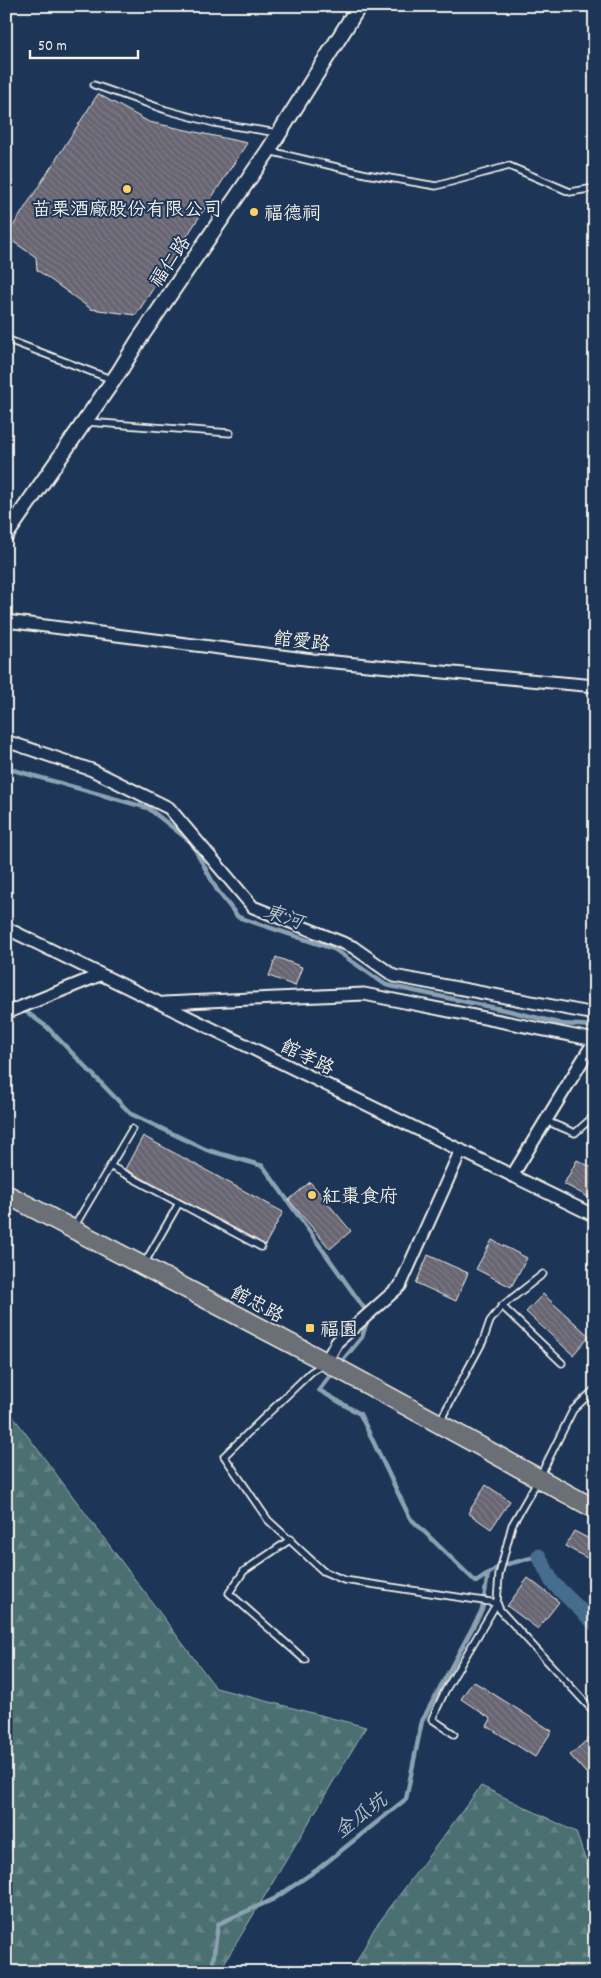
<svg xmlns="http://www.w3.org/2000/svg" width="601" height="1978" viewBox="0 0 601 1978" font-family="Dekko,'LXGW WenKai TC',sans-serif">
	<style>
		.forest { fill: url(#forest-firs); stroke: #a0b0ac }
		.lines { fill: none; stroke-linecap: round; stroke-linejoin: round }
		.stream { stroke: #8ca2b2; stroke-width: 4.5 }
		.canal { stroke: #466d8e; stroke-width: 15 }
		.building { fill: url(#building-back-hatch); stroke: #f4f1e8 }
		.service-casing { stroke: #f4f1e8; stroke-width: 9 }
		.minor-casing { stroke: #f4f1e8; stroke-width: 15 }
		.tertiary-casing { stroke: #f4f1e8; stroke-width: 18 }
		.primary-casing { stroke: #f4f1e8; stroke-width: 21 }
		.service { stroke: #1d3557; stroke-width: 5.5 }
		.minor { stroke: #1d3557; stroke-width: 11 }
		.tertiary { stroke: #1d3557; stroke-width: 14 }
		.primary { stroke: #6a7074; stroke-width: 18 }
		.poi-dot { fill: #ffd166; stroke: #1d3557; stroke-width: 2 }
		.labels { text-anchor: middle; stroke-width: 4; stroke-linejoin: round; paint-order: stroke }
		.poi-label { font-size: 19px; fill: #f4f1e8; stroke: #1d3557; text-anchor: start }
		.street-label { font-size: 19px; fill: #f4f1e8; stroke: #1d3557 }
		.water-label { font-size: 20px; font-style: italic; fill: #b7c3c8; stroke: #1d3557 }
	</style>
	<defs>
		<pattern id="forest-firs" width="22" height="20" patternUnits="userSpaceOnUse" patternTransform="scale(1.25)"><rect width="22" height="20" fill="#4b6f71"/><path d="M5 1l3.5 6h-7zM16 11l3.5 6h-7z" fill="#668485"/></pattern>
		<pattern id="building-back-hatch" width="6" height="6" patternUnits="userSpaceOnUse" patternTransform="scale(1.25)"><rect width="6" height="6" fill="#686572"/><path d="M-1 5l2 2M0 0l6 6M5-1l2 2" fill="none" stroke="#7e7c86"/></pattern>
	</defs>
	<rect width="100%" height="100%" fill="#1d3557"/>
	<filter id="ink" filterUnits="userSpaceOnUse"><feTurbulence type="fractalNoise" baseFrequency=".02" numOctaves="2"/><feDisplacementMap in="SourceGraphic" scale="10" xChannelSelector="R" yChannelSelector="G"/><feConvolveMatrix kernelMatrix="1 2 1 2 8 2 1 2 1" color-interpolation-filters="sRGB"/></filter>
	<g filter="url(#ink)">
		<!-- forest -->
		<path class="forest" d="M 6,1407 L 216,1688 L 366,1727 L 219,1972 L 6,1972 Z
			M 481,1786 L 576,1832 L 595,1888 L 595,1972 L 351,1972 L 374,1929 Z"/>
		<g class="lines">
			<!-- stream -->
			<path class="stream" d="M 6,768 L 148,808 L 191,842 L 217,890 L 238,917 L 334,949 L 386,985 L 510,1011 L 562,1024 L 595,1026
				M 21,1008 L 47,1027 L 131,1114 L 207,1150 L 263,1166 L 369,1315 L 362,1337 L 339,1365
				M 334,1371 L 319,1390 L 360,1414 L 410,1518 L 476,1582 L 500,1566 L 539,1556
				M 215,1972 L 213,1961 L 218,1924 L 274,1899 L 318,1869 L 406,1799 L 422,1721 L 482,1610 L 488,1574"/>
			<!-- canal -->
			<path class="canal" d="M 539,1556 L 552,1582 L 595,1624"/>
		</g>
		<!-- building -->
		<path class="building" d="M 98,94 L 149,122 L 247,143 L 136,315 L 91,309 L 37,270 L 36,257 L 6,237 Z
			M 276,957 L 302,967 L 295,986 L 269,976 Z
			M 143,1136 L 283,1212 L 265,1245 L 125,1169 Z
			M 577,1160 L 595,1169 L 595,1188 L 590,1198 L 564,1184 Z
			M 310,1182 L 351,1231 L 330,1249 L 289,1200 Z
			M 492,1240 L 527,1258 L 511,1287 L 476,1269 Z
			M 428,1255 L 468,1273 L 456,1301 L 416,1283 Z
			M 543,1294 L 589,1336 L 573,1355 L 526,1312 Z
			M 486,1485 L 510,1501 L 491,1529 L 468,1513 Z
			M 574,1531 L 595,1542 L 587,1558 L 565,1546 Z
			M 528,1578 L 559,1602 L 538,1629 L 507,1606 Z
			M 473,1681 L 552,1731 L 535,1757 L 487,1726 L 491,1719 L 461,1699 Z
			M 595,1733 L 595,1765 L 586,1773 L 570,1755 Z"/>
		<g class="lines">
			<defs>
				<path id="service" d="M 94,85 L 166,110 L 214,123 L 278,133
					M 269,151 L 366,174 L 436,186 L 509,166 L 570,192 L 595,188
					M 6,339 L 113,380
					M 87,422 L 230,433
					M 546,1121 L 575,1133 L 595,1115
					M 110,1166 L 261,1247
					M 74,1227 L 132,1129
					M 144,1264 L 179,1203
					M 502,1306 L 562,1363
					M 324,1364 L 311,1372 L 224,1456 L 268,1520 L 323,1571 L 344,1580 L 497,1603 L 500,1610 L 595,1713
					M 440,1421 L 483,1341 L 490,1321 L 502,1306 L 543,1274
					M 291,1539 L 244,1571 L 229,1593 L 305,1660
					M 454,1734 L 432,1719 L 445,1691 L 497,1603 L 499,1575 L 512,1525 L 539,1478 L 573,1410 L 595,1389"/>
				<path id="minor" d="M 6,621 L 313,660 L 595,686
					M 6,741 L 92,770 L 169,808 L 253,907 L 353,947 L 394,976 L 595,1014
					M 6,928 L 595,1216
					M 164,1003 L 364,994 L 595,1040
					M 6,1013 L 100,975
					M 512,1176 L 595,1040
					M 326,1362 L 337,1342 L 400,1286 L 461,1150"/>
				<path id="tertiary" d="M 6,535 L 119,372 L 138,341 L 268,151 L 359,6"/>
				<path id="primary" d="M 6,1194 L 326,1362 L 595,1509"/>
			</defs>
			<!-- service casing -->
			<use href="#service" class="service-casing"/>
			<!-- minor casing -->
			<use href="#minor" class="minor-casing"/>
			<!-- tertiary casing -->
			<use href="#tertiary" class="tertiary-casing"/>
			<!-- primary casing -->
			<use href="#primary" class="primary-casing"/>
			<!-- service -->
			<use href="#service" class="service"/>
			<!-- minor -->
			<use href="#minor" class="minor"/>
			<!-- tertiary -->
			<use href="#tertiary" class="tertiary"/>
			<!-- primary -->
			<use href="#primary" class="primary"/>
		</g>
	</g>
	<!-- markers -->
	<g class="poi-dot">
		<circle cx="127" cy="189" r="5"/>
		<circle cx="254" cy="212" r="5"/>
		<circle cx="312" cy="1195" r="5"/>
		<rect x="305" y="1323" width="10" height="10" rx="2.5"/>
	</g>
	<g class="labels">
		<!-- poi labels -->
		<g class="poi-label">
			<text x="127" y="215" text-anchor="middle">苗栗酒廠股份有限公司</text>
			<text x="264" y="219">福德祠</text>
			<text x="322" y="1202">紅棗食府</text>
			<text x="320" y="1335">福園</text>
		</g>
		<!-- street labels -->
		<g class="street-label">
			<text transform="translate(169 261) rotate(-56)" y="7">福仁路</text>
			<text transform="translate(302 640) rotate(7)" y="7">館愛路</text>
			<text transform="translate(308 1056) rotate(26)" y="7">館孝路</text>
			<text transform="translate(258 1303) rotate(28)" y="7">館忠路</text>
		</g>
		<!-- water labels -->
		<g class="water-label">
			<text transform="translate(284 916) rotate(19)" y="7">東河</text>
			<text transform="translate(360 1815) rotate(-37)" y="7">金瓜坑</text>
		</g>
	</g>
	<!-- margin -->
	<rect width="601" height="1978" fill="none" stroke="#1d3557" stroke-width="25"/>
	<rect x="12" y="12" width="576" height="1953" fill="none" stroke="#f4f1e8" stroke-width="2" filter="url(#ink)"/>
	<!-- scale -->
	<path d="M30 50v8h108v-8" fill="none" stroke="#f4f1e8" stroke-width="2.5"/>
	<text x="38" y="50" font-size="15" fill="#f4f1e8" stroke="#1d3557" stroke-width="4" paint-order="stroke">50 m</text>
</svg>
